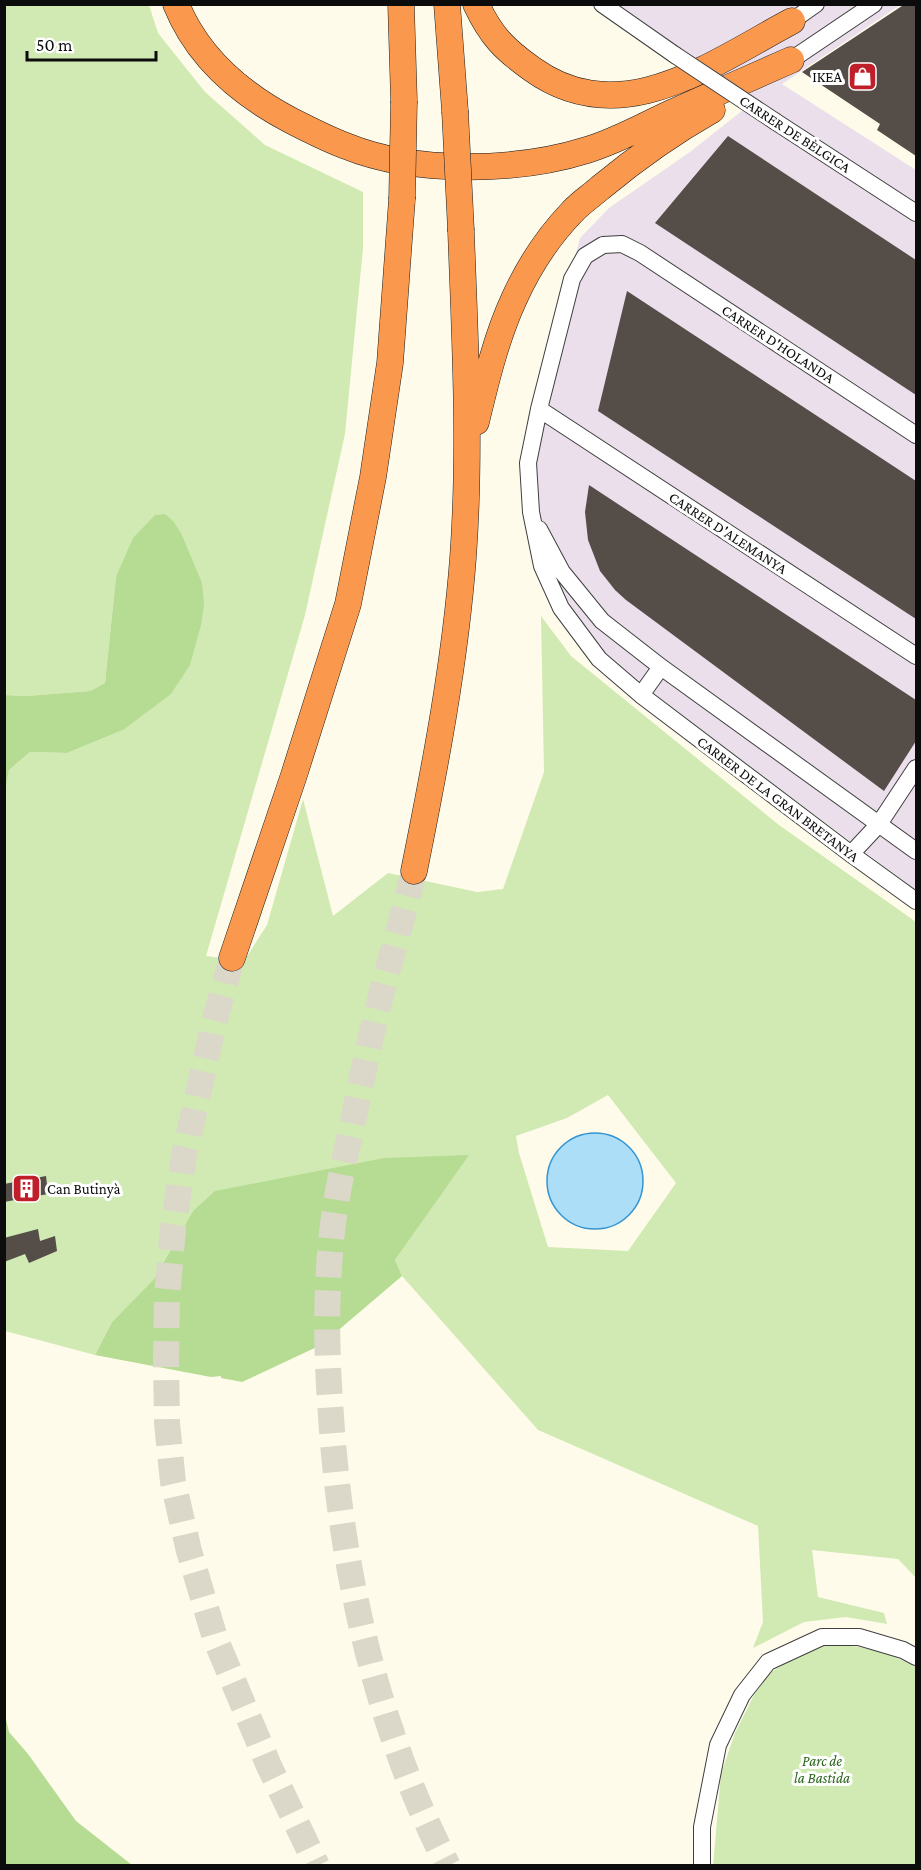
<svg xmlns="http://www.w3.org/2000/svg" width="921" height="1870" viewBox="0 0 921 1870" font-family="'Crimson Pro',serif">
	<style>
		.industrial { fill: #eadfeb }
		.green { fill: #d1eab3; fill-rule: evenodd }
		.forest { fill: #b5dc92 }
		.water { fill: #addef8; stroke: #3295d2; stroke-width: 1.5 }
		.building { fill: #554d48 }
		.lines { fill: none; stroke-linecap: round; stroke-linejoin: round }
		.highway-tunnel { stroke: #dbd7c9; stroke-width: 26; stroke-dasharray: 26 13; stroke-linecap: butt }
		.minor-casing { stroke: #3f3f3f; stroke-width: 18 }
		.highway-casing { stroke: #1d1d1d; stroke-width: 27 }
		.minor { stroke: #fff; stroke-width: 16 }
		.highway { stroke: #fa994e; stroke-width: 26 }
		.minor-bridge-casing { stroke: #3f3f3f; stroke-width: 18; stroke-linecap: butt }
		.highway-bridge-casing { stroke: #1d1d1d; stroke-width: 27; stroke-linecap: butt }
		.minor-bridge { stroke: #fff; stroke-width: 16 }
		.highway-bridge { stroke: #fa994e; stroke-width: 26 }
		.labels { text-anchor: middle; stroke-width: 6; stroke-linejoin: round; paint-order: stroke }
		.poi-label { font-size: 15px; fill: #0c0c0c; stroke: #fff; text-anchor: end }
		.street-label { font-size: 15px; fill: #0c0c0c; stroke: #fff }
		.park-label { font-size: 15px; font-style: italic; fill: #2b651a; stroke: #fff }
	</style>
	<rect width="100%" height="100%" fill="#fffbea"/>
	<!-- industrial -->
	<path class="industrial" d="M 613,5 L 900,5 L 782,84 L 916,170 L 916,890 L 613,665 L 556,585 L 535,493 L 533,418 L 580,238 L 609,208 L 690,152 L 748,106 Z"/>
	<!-- green -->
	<path class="green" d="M 4,5 L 149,5 L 158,33 L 205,92 L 265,145 L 363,192 L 363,248 L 345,434 L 305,615 L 206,956 L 244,961 L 267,925 L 303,799 L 333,916 L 388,873 L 477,892 L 503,889 L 544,772 L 541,616 L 571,656 L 779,825 L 916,922 L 916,1578 L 898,1559 L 812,1550 L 818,1597 L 884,1613 L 887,1624 L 846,1617 L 804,1622 L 753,1648 L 763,1622 L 758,1526 L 538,1430 L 402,1276 L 395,1260 L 468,1155 L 193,1211 L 154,1279 L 112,1322 L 95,1355 L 5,1331 L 4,791 L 9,770 L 30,752 L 67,753 L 123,730 L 116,577 L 105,683 L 90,691 L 27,696 L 5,695 ZM 608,1095 L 676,1183 L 628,1251 L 548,1247 L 519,1153 L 516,1136 L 567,1118 Z
		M 835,1644 L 859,1647 L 889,1654 L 916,1667 L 916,1865 L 713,1866 L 721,1774 L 735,1733 L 754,1695 L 770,1673 L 793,1657 L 814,1648 Z"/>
	<!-- forest -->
	<path class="forest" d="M 165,514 L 173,521 L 181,533 L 202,583 L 204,604 L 201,625 L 190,665 L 171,694 L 123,730 L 67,753 L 30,752 L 9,770 L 5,791 L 5,695 L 27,696 L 90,691 L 105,683 L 116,577 L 133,538 L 155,515 Z
		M 469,1155 L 395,1260 L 402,1276 L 321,1345 L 242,1382 L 221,1378 L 221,1376 L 211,1377 L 95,1355 L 112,1322 L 154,1279 L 193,1211 L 215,1191 L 384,1158 Z
		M 5,1715 L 9,1732 L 28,1754 L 76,1821 L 132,1865 L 5,1865 Z"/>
	<!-- water -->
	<path class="water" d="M547 1181a48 48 0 1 1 96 0a48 48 0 1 1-96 0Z"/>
	<!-- building -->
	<path class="building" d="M 905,4 L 916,4 L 916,156 L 877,130 L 880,124 L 802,72 Z
		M 728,136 L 916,260 L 916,395 L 655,223 Z
		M 627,291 L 916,481 L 916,619 L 598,411 Z
		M 589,485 L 916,700 L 916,741 L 884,791 L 626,600 L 615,590 L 600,571 L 588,540 L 585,512 Z
		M 46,1176 L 48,1194 L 4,1202 L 4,1184 Z
		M 38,1229 L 40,1241 L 55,1236 L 57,1251 L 29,1263 L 25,1254 L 4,1262 L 4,1238 Z"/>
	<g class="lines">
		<!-- highway-tunnel -->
		<path class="highway-tunnel" d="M 414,871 C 404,913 392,954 381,995 C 370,1039 361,1082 352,1126 C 344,1161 336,1196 332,1232 C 326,1288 326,1345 330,1401 C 339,1560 374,1723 448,1866
			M 232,958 L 214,1023 L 184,1156 L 173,1229 L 167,1297 L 166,1357 L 167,1423 L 173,1482 L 189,1551 L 215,1638 L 269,1766 L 317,1866"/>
		<defs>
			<path id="minor" d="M 602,4 L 675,55
				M 792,21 L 816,4
				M 791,60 L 874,4
				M 776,122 L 916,213
				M 539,409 L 916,656
				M 916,435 L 640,253 L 622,244 L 603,245 L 585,256 L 572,279 L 539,409 L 528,463 L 531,512 L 542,566 L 561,608 L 599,659 L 641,695 L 851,854 L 916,901
				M 539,529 L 562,572 L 602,621 L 661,667 L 916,851
				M 641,695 L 661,667
				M 851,854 L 879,824 L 916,768
				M 702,1866 L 702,1827 L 718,1745 L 742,1695 L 768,1662 L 822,1637 L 859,1637 L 903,1650 L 916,1657"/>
			<path id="highway" d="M 176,4 C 198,59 242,95 292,121 C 310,130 327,139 346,146 C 415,174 517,172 587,150 C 617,141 643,126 671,113 C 711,95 751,78 791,60
				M 401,4 L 404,101
				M 447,4 L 455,111
				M 476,4 C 491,36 504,49 532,69 C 621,133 711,64 792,21
				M 476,422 C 486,381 496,338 514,299 C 528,268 548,237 572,212 C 580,203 591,196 600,188 C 635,159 673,132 712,110
				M 414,871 C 435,767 455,663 463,558 C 471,449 465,340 461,231
				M 232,958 L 294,775 L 348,604 L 373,477 L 390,363 L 402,199"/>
		</defs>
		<!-- minor casing -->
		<use href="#minor" class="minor-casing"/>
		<!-- highway casing -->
		<use href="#highway" class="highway-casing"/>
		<!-- minor -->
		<use href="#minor" class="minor"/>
		<!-- highway -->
		<use href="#highway" class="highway"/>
		<defs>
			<path id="minor-bridge" d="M 675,55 L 776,122"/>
			<path id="highway-bridge" d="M 455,111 L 461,231
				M 402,199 L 404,101"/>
		</defs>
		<!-- minor-bridge casing -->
		<use href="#minor-bridge" class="minor-bridge-casing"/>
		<!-- highway-bridge casing -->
		<use href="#highway-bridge" class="highway-bridge-casing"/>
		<!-- minor-bridge -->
		<use href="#minor-bridge" class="minor-bridge"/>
		<!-- highway-bridge -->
		<use href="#highway-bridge" class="highway-bridge"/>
	</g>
	<!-- icons -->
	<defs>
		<symbol id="shop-square" viewBox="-11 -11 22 22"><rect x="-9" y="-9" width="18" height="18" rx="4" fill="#c01f2a" stroke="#fff"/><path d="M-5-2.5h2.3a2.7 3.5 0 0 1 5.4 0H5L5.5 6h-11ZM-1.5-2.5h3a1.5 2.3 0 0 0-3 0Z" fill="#fff"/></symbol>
		<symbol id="building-square" viewBox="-11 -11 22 22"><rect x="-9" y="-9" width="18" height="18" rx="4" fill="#c01f2a" stroke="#fff"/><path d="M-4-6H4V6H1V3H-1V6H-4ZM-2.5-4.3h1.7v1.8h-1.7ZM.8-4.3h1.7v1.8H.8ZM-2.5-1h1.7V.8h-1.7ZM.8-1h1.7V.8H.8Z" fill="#fff"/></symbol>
	</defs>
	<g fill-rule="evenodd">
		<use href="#shop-square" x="846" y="60" width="33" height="33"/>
		<use href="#building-square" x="10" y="1172" width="33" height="33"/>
	</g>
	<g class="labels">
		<!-- poi labels -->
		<g class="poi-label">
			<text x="842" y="82">IKEA</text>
			<text x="47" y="1194" text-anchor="start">Can Butinyà</text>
		</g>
		<!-- street labels -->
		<g class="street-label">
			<text transform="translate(795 134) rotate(33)" y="5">CARRER DE BÈLGICA</text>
			<text transform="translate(778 344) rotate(33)" y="5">CARRER D'HOLANDA</text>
			<text transform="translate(728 533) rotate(33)" y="5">CARRER D'ALEMANYA</text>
			<text transform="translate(778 799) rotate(37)" y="5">CARRER DE LA GRAN BRETANYA</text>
		</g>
		<!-- park labels -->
		<g class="park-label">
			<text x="822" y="1766">Parc de<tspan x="822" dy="17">la Bastida</tspan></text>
		</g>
	</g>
	<!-- border -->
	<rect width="921" height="1870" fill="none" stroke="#0c0c0c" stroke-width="12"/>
	<!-- scale -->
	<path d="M27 51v9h129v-9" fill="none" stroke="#0c0c0c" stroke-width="3"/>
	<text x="36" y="51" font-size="18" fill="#0c0c0c" stroke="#ffffff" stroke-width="4.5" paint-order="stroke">50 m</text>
</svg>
